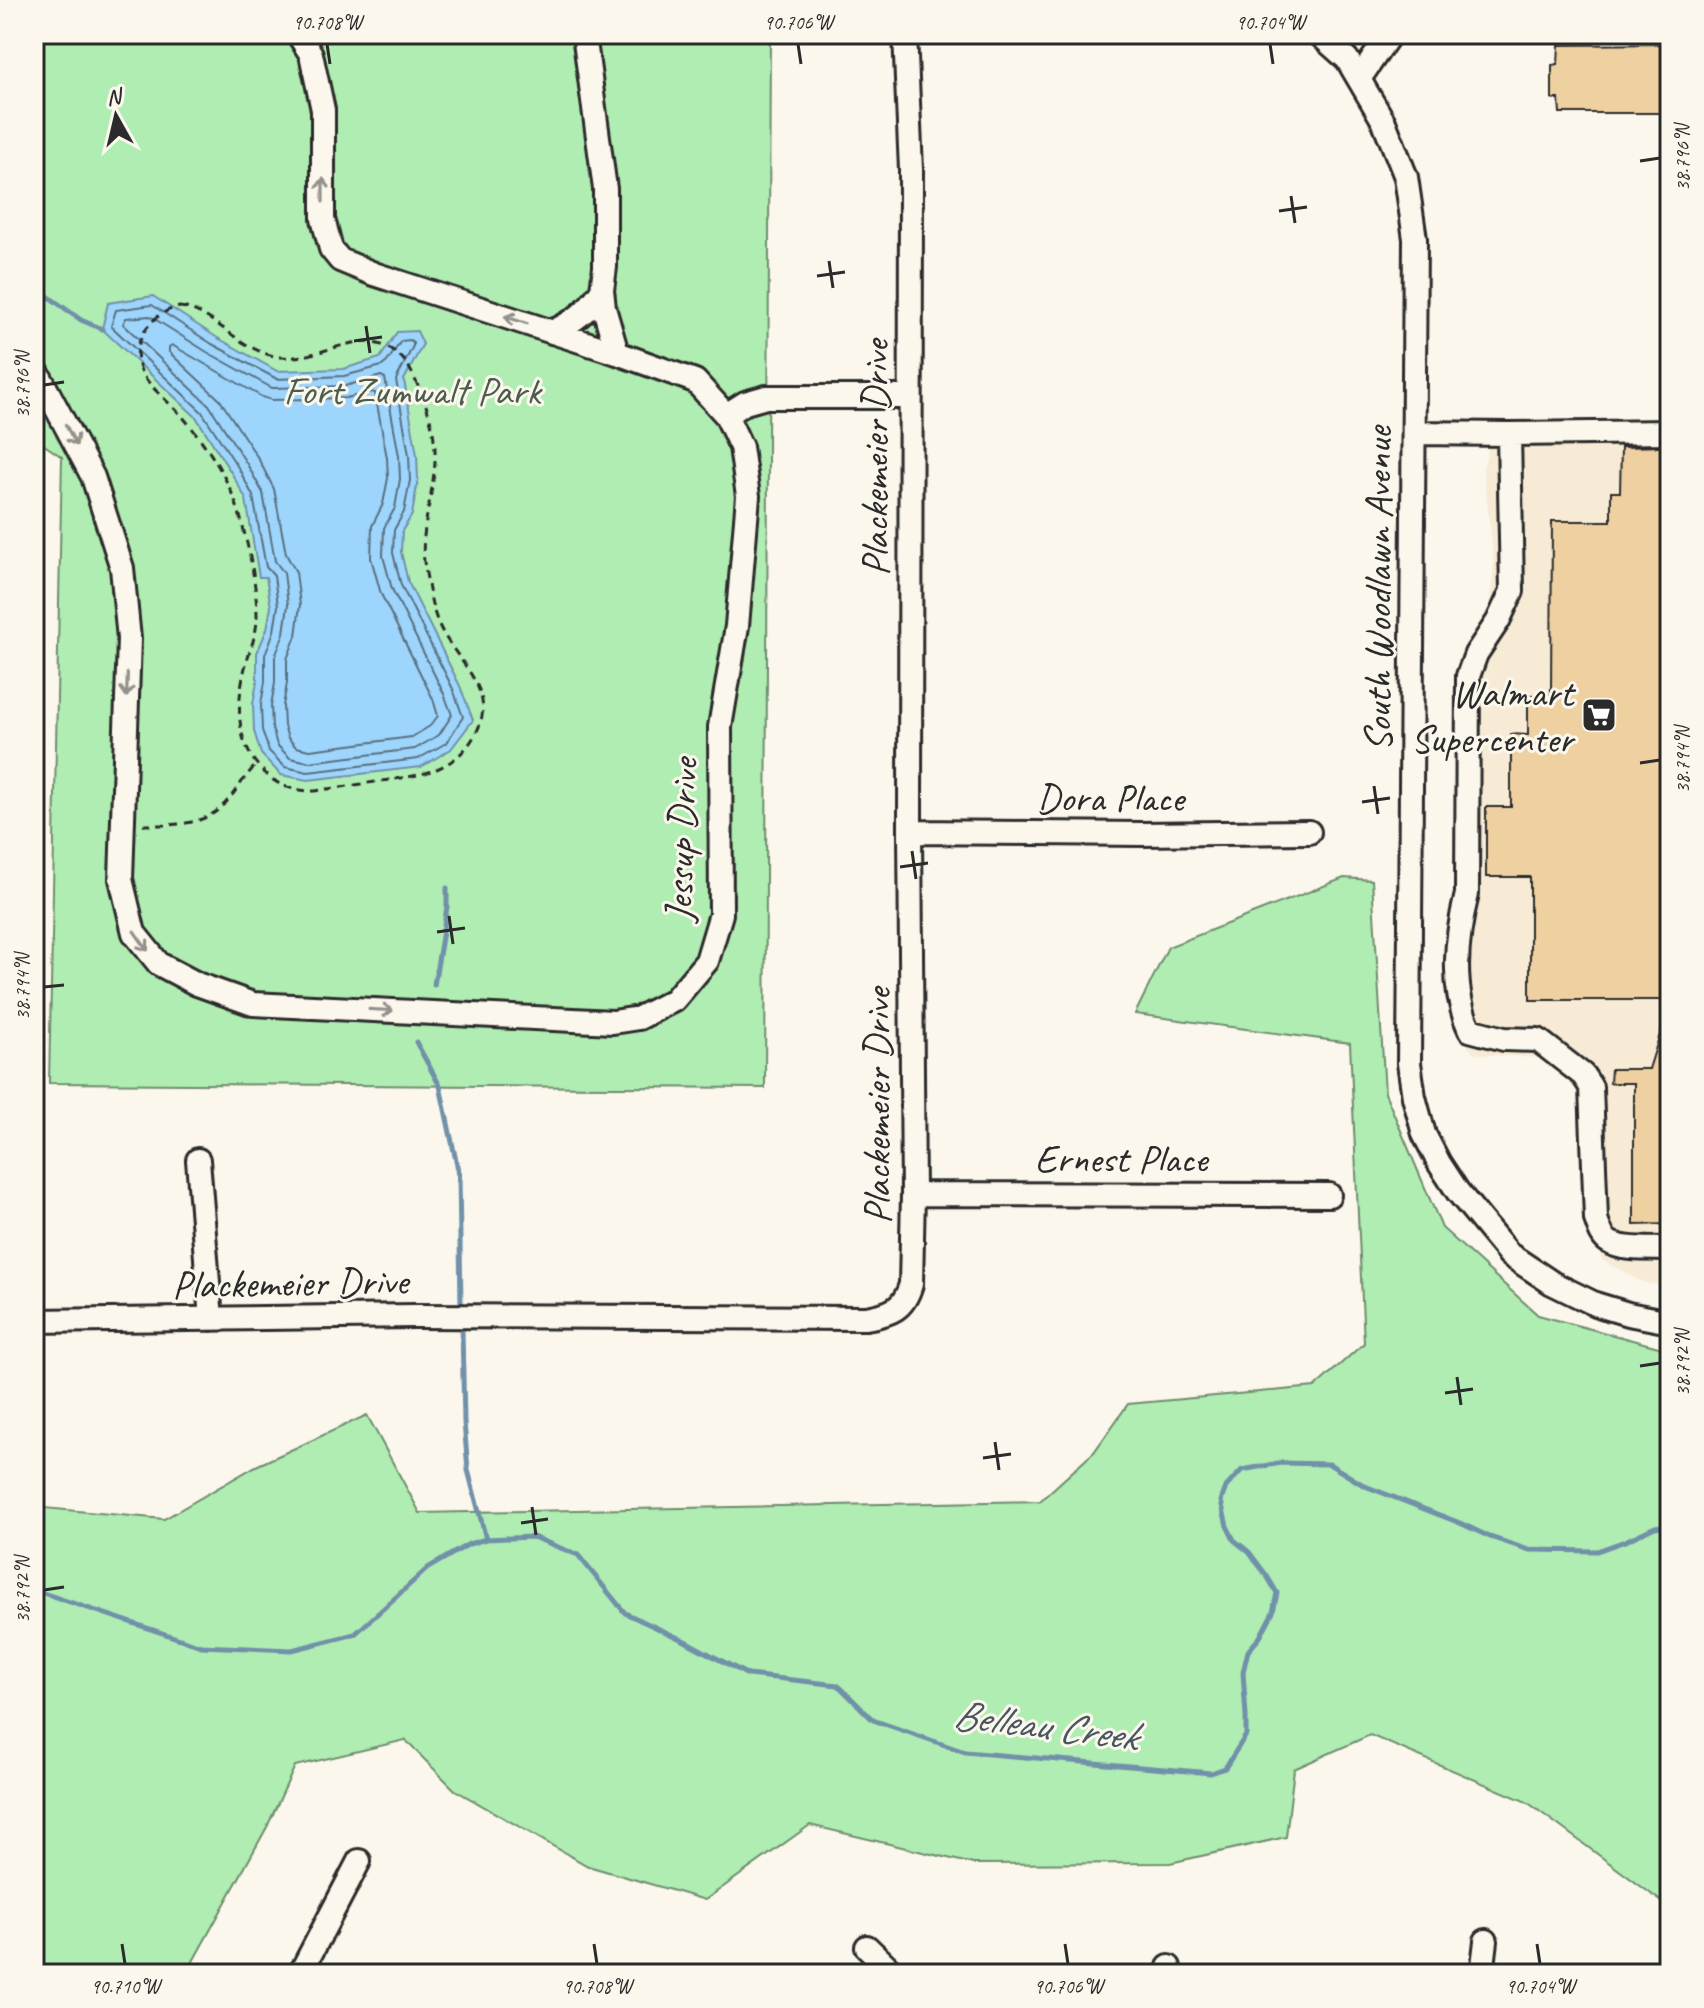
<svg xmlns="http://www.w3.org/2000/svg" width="1704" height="2008" viewBox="0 0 1704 2008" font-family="Caveat,sans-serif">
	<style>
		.built { fill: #f7ebd6 }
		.green { fill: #b0edb2; stroke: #6e8c6e; stroke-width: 2 }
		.water { fill: #9ed5fd; stroke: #7091a9; stroke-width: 2 }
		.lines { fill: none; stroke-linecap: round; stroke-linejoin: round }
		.shore { stroke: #596f7f; stroke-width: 2 }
		.stream { stroke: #7091a9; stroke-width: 5 }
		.building { fill: #eed0a1; stroke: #2b2b2b; stroke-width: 2 }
		.minor-casing { stroke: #2b2b2b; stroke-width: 28 }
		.path { stroke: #2b2b2b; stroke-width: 3; stroke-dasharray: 8 6; stroke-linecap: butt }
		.minor { stroke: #fbf7ec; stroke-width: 22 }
		.oneway { stroke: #93918c }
		.ticks { fill: none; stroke: #2b2b2b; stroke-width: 3 }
		.labels { text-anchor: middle; stroke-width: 6; stroke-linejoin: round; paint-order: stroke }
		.park-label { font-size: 40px; fill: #4c5c4d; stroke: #fbf7ec }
		.street-label { font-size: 40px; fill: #2b2b2b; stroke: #fbf7ec }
		.poi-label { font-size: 40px; fill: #2b2b2b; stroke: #fbf7ec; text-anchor: end }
		.water-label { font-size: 42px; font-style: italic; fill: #485660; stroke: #fbf7ec }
		.neatline { fill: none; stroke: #2b2b2b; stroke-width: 3 }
		.ticks-label { font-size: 20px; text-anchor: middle; fill: #2b2b2b }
	</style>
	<rect width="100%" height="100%" fill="#fbf7ec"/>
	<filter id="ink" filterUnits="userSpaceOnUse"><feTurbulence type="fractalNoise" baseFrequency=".0125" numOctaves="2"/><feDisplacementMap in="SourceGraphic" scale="16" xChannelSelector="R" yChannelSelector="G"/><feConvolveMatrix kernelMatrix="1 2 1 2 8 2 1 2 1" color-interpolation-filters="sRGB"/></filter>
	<g filter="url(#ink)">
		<!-- built -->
		<path class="built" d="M 1670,421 L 1670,1286 L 1644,1283 L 1602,1260 L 1584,1220 L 1578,1096 L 1567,1076 L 1539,1058 L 1474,1054 L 1454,1027 L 1448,958 L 1456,907 L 1459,855 L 1459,678 L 1488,617 L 1494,564 L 1483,468 L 1495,425 Z"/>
		<!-- green -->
		<path class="green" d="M 34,34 L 770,34 L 765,1088 L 49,1083 L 62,457 L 34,438 Z
			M 1344,878 L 1372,880 L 1385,1093 L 1442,1228 L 1538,1315 L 1670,1350 L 1669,1907 L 1527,1802 L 1370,1735 L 1294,1769 L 1286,1837 L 1170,1863 L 973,1864 L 810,1825 L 705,1900 L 588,1866 L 455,1790 L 405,1740 L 295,1766 L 267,1827 L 186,1974 L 34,1974 L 34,1507 L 164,1519 L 256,1466 L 367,1415 L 420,1513 L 1040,1501 L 1094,1452 L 1128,1404 L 1315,1387 L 1364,1343 L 1350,1043 L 1135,1014 L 1168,947 Z"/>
		<!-- water -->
		<path class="water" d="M 153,296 L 216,337 L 277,371 L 343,369 L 380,358 L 397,332 L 417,331 L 423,344 L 404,380 L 417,455 L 418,480 L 412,515 L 402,531 L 401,552 L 408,582 L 460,686 L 473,720 L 451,749 L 421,767 L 308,780 L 281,775 L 261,754 L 254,731 L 253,704 L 257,682 L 257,653 L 267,629 L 271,607 L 266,577 L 259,577 L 246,499 L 232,474 L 196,417 L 102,329 L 108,303 Z"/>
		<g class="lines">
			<!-- shore -->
			<path class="shore" d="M 152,305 L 212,344 L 277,379 L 344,376 L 382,366 L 387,362 L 401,341 L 410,340 L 413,342 L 413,346 L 396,380 L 409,455 L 410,480 L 404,512 L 394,530 L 393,553 L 401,585 L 453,689 L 463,717 L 446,743 L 418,759 L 308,772 L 285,767 L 269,751 L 262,730 L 261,704 L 265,682 L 265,655 L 274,631 L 278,606 L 274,576 L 266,567 L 253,496 L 239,469 L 202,412 L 111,326 L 116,310 Z
				M 150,316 L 207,352 L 272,388 L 345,386 L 381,376 L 385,378 L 399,456 L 400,479 L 395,508 L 384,528 L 383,556 L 392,589 L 444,694 L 452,715 L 439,735 L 415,749 L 309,762 L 290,758 L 277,745 L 272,728 L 271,705 L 275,683 L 275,657 L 284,633 L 288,605 L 284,573 L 275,561 L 263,493 L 247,464 L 209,405 L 123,324 L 126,318 Z
				M 172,345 L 262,397 L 272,400 L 346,398 L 371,392 L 375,393 L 387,458 L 388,478 L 383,504 L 372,526 L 371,558 L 381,594 L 433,699 L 438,716 L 430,726 L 412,737 L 310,750 L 296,747 L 288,738 L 284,726 L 283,706 L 287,683 L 287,659 L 296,636 L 300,605 L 296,572 L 286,554 L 274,489 L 258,458 L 220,400 L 169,352 L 169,347 Z"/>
			<!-- stream -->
			<path class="stream" d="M 34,286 L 81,320 L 102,329
				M 434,985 L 447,907 L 447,888
				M 416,1042 L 440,1086 L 459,1175 L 461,1304
				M 462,1329 L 464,1422 L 468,1470 L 486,1539
				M 34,1590 L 201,1646 L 292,1650 L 355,1634 L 428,1568 L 469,1544 L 486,1539 L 533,1537 L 578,1555 L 625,1613 L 685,1641 L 748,1675 L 838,1685 L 873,1720 L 965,1752 L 1211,1773 L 1225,1768 L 1246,1735 L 1246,1716 L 1243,1672 L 1248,1651 L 1260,1637 L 1273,1612 L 1277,1593 L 1267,1576 L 1249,1552 L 1234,1540 L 1227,1526 L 1221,1501 L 1226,1487 L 1242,1470 L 1281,1463 L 1329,1464 L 1365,1486 L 1460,1523 L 1490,1537 L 1529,1550 L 1597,1551 L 1625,1541 L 1655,1527 L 1670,1525"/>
		</g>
		<!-- building -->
		<path class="building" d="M 1670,44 L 1670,113 L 1560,113 L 1559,99 L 1552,99 L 1552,65 L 1558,64 L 1559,45 Z
			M 1666,446 L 1666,494 L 1670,494 L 1670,1000 L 1530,1000 L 1530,877 L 1486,877 L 1486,807 L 1511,807 L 1511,734 L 1528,735 L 1528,695 L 1551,695 L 1552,521 L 1611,521 L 1611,492 L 1620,492 L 1621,447 Z
			M 1667,1012 L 1670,1013 L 1670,1224 L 1634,1225 L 1634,1083 L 1610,1083 L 1611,1069 L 1649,1069 Z"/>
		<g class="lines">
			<defs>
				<path id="minor" d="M 584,34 L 605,189 L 605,267 L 602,290 L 604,308 L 617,353
					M 1319,34 L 1347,59 L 1384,122 L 1406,177 L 1415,239 L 1409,1063 L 1414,1097 L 1424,1134 L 1439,1163 L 1458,1192 L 1510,1255 L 1552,1283 L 1595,1304 L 1628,1314 L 1670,1322
					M 1359,79 L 1390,34
					M 552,332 C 575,321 587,312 602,290
					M 34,366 L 93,477 L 122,568 L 129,639 L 121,879 L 134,933 L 159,964 L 197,984 L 253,1004 L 613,1022 L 639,1018 L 674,1000 L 707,961 L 721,914 L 720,727 L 737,626 L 748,496 L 741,447 L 726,415 L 695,381 L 617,353 L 374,274 L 340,260 L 331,249 L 323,219 L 323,110 L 311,54 L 298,34
					M 726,415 L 745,403 L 766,397 L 910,397
					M 1414,433 L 1509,434 L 1670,432
					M 1509,434 L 1512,591 L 1498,621 L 1476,654 L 1468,676 L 1467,894 C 1456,938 1450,988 1470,1030 L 1504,1039 L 1538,1040 L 1583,1075 L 1591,1087 L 1596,1219 C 1599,1227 1601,1237 1609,1242 C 1622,1251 1654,1248 1670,1249
					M 910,832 L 1142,834 L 1309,832
					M 198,1160 L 211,1319
					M 913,1194 L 1329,1195
					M 34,1321 L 415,1316 L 866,1318 C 891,1314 904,1309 911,1284 L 913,1194 L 910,832 L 911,170 L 905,34
					M 867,1947 L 895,1974
					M 300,1974 L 359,1861
					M 1168,1974 L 1169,1967
					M 1482,1974 L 1486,1941"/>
			</defs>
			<!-- minor casing -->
			<use href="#minor" class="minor-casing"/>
			<!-- path -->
			<path class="path" d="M 180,307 C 215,311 241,354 282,357 C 325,361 363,321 402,358 C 410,366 415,380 420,390 C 431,416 438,444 434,472 C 431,504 419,537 425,568 C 429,589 431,608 440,627 C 457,663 500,691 475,735 C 453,774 415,776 375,782 C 355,785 335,788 315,791 C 293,791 276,786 261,769 C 233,740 237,696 247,660 C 251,647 257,632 257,618 C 257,584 249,549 240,516 C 230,480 206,444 182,416 C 169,402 150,388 141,371 C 128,343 152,311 180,307 Z
				M 143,825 C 175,825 207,827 229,799 C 238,788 246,775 256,765"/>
			<!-- minor -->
			<use href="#minor" class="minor"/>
		</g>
		<!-- one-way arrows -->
		<defs><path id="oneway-shaft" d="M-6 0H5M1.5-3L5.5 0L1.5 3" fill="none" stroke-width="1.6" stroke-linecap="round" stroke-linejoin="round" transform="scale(2)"/></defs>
		<g class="oneway">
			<use href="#oneway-shaft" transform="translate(323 190) rotate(-90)"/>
			<use href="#oneway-shaft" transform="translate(516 320) rotate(-162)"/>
			<use href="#oneway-shaft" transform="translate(71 435) rotate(62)"/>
			<use href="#oneway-shaft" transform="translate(127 685) rotate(92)"/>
			<use href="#oneway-shaft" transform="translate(141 941) rotate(55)"/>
			<use href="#oneway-shaft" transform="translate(381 1010) rotate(3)"/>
		</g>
	</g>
	<!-- ticks -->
	<path class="ticks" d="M 327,44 L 330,64M 798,44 L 801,64M 1270,44 L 1273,64M 1640,161 L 1660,158M 1291,196 L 1295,223M 1279,211 L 1307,207M 829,261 L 833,288M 817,276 L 845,272M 366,326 L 370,353M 354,341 L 382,337M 44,385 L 64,382M 1640,763 L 1660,760M 1374,786 L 1378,814M 1362,802 L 1390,798M 912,851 L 916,879M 900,867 L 928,863M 449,916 L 453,944M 437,932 L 465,928M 44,987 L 64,985M 1640,1366 L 1660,1363M 1457,1377 L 1461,1405M 1445,1393 L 1473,1389M 995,1442 L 999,1470M 983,1458 L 1011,1454M 532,1507 L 536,1535M 521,1523 L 548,1519M 44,1590 L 64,1587M 122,1944 L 125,1964M 594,1944 L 597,1964M 1065,1944 L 1068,1964M 1537,1944 L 1540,1964"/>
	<!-- icons -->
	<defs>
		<symbol id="supermarket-square" viewBox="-11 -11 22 22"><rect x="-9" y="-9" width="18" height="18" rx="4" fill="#2b2b2b" stroke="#fbf7ec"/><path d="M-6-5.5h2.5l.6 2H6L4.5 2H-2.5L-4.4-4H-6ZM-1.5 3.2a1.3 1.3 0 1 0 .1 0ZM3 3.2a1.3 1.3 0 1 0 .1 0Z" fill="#fff"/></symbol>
	</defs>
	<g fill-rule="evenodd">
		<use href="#supermarket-square" x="1579" y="695" width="40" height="40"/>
	</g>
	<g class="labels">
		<!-- park labels -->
		<g class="park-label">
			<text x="412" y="404">Fort Zumwalt Park</text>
		</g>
		<!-- street labels -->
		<g class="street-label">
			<text transform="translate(874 458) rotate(-90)" y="14">Plackemeier Drive</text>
			<text transform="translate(1377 589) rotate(-90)" y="14">South Woodlawn Avenue</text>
			<text x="1110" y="811">Dora Place</text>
			<text transform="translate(680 840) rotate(-88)" y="14">Jessup Drive</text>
			<text transform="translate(876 1106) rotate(-90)" y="14">Plackemeier Drive</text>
			<text x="1121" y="1172">Ernest Place</text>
			<text transform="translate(290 1282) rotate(-1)" y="14">Plackemeier Drive</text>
		</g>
		<!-- poi labels -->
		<g class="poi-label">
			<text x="1573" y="706">Walmart<tspan x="1573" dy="46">Supercenter</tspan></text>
		</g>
		<!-- water labels -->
		<g class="water-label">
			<text transform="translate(1045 1724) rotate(7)" y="15">Belleau Creek</text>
		</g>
	</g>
	<!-- margin -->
	<rect width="1704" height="2008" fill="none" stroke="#fbf7ec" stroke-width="88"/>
	<!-- north arrow -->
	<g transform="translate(116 116) rotate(352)" stroke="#fbf7ec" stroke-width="6" paint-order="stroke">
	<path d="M0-6L14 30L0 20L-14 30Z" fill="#2b2b2b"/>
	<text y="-12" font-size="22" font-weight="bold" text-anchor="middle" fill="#2b2b2b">N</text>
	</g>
	<rect x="44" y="44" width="1616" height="1920" class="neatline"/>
	<g class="ticks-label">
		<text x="327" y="29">90.708°W</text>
		<text x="798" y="29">90.706°W</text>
		<text x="1270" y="29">90.704°W</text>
		<text transform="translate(1682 158) rotate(-90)" y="7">38.796°N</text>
		<text transform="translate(22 385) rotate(-90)" y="7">38.796°N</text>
		<text transform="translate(1682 760) rotate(-90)" y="7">38.794°N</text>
		<text transform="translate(22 987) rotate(-90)" y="7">38.794°N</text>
		<text transform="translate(1682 1363) rotate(-90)" y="7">38.792°N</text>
		<text transform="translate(22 1590) rotate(-90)" y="7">38.792°N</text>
		<text x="125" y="1993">90.710°W</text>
		<text x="597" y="1993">90.708°W</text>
		<text x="1068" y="1993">90.706°W</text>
		<text x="1540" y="1993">90.704°W</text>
	</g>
</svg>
